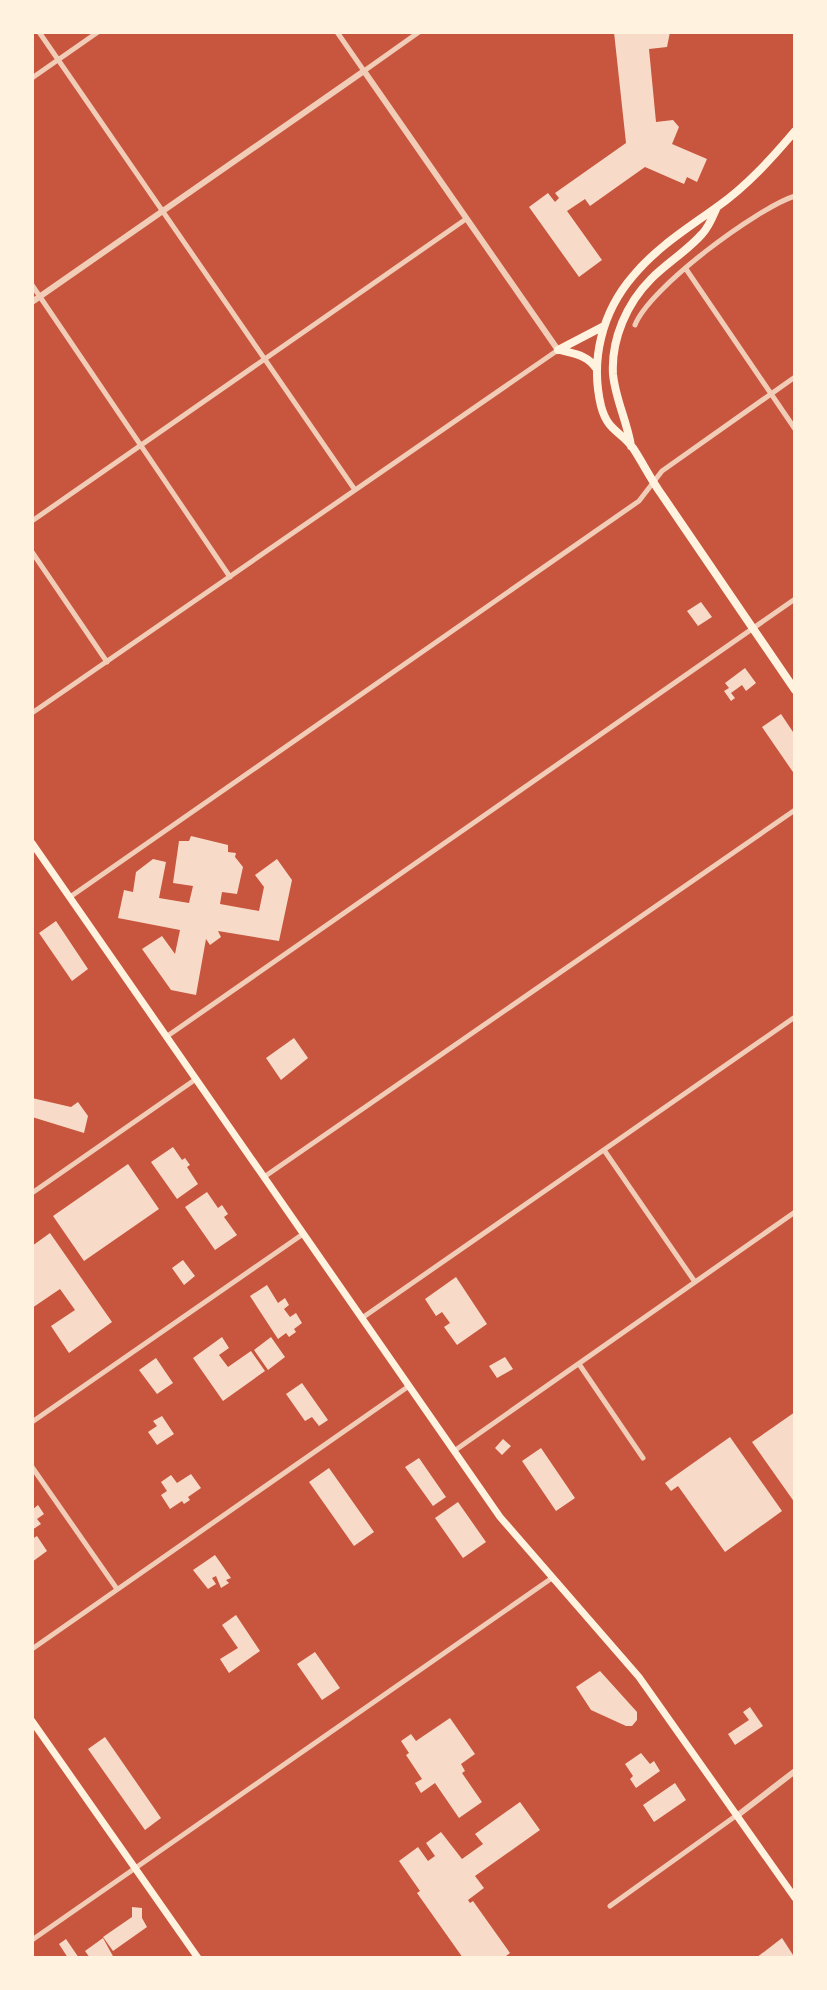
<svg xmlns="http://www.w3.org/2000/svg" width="827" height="1990" viewBox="0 0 827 1990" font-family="'PT Sans Narrow',sans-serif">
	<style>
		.building { fill: #f7dbc8 }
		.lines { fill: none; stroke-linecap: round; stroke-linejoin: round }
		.minor { stroke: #f1ccb7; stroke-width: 5 }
		.tertiary { stroke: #f1ccb7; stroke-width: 6 }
		.secondary { stroke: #fff3e0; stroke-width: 7 }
		.trunk { stroke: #fff3e0; stroke-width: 8 }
	</style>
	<rect width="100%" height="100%" fill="#c8553d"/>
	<!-- building -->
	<path class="building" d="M 614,32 L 670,32 L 667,47 L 649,49 L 656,122 L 673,120 L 679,127 L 672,144 L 707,159 L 697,182 L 687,177 L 684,184 L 645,167 L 590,206 L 585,199 L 567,211 L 602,260 L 579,277 L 529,207 L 548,193 L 555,202 L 559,198 L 555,193 L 626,143 Z
		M 701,602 L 712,617 L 698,626 L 687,611 Z
		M 745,668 L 756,683 L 746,691 L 742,685 L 731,693 L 735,698 L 731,701 L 724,691 L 729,688 L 725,683 Z
		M 781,714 L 795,735 L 795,775 L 762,727 Z
		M 191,836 L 228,845 L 228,852 L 236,853 L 235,857 L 243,867 L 237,894 L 222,892 L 220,904 L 259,911 L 264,887 L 255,875 L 277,859 L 292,880 L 279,941 L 218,931 L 221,937 L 210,945 L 206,939 L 196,995 L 171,990 L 142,949 L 162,936 L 175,954 L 180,930 L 118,918 L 124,890 L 133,892 L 136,872 L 153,859 L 166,862 L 159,898 L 189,903 L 193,886 L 173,883 L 179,841 L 189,841 Z
		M 56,921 L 88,969 L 72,981 L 39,933 Z
		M 294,1038 L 308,1058 L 281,1080 L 266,1058 Z
		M 32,1098 L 71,1107 L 78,1102 L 88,1116 L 84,1133 L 32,1117 Z
		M 173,1147 L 182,1160 L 185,1158 L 190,1165 L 187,1167 L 198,1184 L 177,1199 L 151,1162 Z
		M 128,1164 L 159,1209 L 84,1261 L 53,1216 Z
		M 207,1192 L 218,1208 L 222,1205 L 228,1214 L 224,1217 L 237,1235 L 215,1250 L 185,1207 Z
		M 50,1233 L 112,1322 L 69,1353 L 51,1326 L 75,1310 L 60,1289 L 32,1308 L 32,1246 Z
		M 183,1260 L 195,1276 L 184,1285 L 172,1268 Z
		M 456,1277 L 487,1324 L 457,1345 L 444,1327 L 450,1323 L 442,1312 L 436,1316 L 425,1299 Z
		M 267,1285 L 278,1303 L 285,1298 L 289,1305 L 284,1309 L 290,1317 L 296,1313 L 302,1323 L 294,1329 L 296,1332 L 289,1337 L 286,1333 L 278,1339 L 250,1296 Z
		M 222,1337 L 229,1348 L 219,1355 L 228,1367 L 251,1351 L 265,1371 L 223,1401 L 193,1358 Z
		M 271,1337 L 285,1357 L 268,1370 L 254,1350 Z
		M 505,1357 L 513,1369 L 497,1378 L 489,1366 Z
		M 156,1358 L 173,1383 L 157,1394 L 139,1370 Z
		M 302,1383 L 328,1420 L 319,1426 L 312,1417 L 305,1421 L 286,1394 Z
		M 795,1412 L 795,1503 L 752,1442 Z
		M 162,1416 L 174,1434 L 157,1445 L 148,1432 L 157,1426 L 153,1421 Z
		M 730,1437 L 782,1511 L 725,1552 L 678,1486 L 671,1491 L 665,1483 Z
		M 503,1439 L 511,1446 L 502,1455 L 495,1448 Z
		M 541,1448 L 575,1498 L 556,1511 L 522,1461 Z
		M 419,1458 L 446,1497 L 433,1506 L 405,1467 Z
		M 329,1468 L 374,1532 L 354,1546 L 309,1482 Z
		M 191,1474 L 201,1488 L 188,1497 L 190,1500 L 184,1504 L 182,1501 L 170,1509 L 161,1495 L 167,1491 L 161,1482 L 171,1475 L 177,1483 Z
		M 458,1502 L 486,1542 L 463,1558 L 435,1518 Z
		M 38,1505 L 44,1514 L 37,1519 L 41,1524 L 32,1530 L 32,1510 Z
		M 37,1536 L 47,1551 L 32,1562 L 32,1539 Z
		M 215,1555 L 231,1578 L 226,1580 L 229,1583 L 221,1588 L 216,1576 L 212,1578 L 216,1584 L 208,1589 L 193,1570 Z
		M 236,1615 L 260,1651 L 229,1673 L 220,1659 L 238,1648 L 222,1625 Z
		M 315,1652 L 340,1688 L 322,1700 L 297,1664 Z
		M 600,1671 L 637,1712 L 637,1720 L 632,1726 L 626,1726 L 591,1710 L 576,1687 Z
		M 750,1707 L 763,1726 L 735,1745 L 728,1734 L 749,1720 L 743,1712 Z
		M 450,1718 L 475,1754 L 461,1764 L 465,1771 L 462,1773 L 482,1802 L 459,1818 L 435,1783 L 421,1793 L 415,1783 L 422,1779 L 406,1755 L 409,1753 L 401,1741 L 411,1734 L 416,1741 Z
		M 105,1737 L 161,1818 L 145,1830 L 88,1749 Z
		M 641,1753 L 650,1764 L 654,1761 L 660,1771 L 636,1788 L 630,1779 L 633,1776 L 625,1764 Z
		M 675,1783 L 686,1800 L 654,1822 L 643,1805 Z
		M 520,1802 L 540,1830 L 475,1876 L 484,1888 L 468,1900 L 470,1903 L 473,1901 L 510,1953 L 506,1956 L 508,1958 L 463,1958 L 417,1893 L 420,1891 L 399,1861 L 418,1847 L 428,1861 L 435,1856 L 426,1843 L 441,1832 L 462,1859 L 483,1844 L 475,1834 Z
		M 132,1907 L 142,1908 L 142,1918 L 147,1927 L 113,1951 L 103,1937 L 132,1917 Z
		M 103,1938 L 114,1958 L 90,1958 L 85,1951 Z
		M 782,1938 L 795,1958 L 756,1958 Z
		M 66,1939 L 79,1958 L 68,1958 L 59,1944 Z"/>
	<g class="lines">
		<!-- minor -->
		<path class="minor" d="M 39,32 L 355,490
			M 337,32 L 364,71 L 419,32
			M 32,78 L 98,32
			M 686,269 L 795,429
			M 32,285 L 230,577
			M 635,325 C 649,288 757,208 795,196
			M 32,521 L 466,219
			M 32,552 L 107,662
			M 32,713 L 558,350
			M 70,897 L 639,501 L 662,471 L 795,377
			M 166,1037 L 795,599
			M 604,1150 L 695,1282
			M 264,1177 L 795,810
			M 32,1193 L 196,1079
			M 362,1318 L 795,1017
			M 579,1364 L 643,1458
			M 32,1422 L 303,1234
			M 454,1451 L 795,1212
			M 32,1467 L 117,1589
			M 32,1649 L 409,1386
			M 610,1906 L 737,1815
			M 32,1940 L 552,1578"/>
		<!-- tertiary -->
		<path class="tertiary" d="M 32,302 L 364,71 L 558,350
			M 738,1815 L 795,1771"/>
		<!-- secondary -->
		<path class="secondary" d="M 32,843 L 500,1517 L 639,1677 L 795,1898
			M 32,1721 L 198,1958"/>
		<!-- trunk -->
		<path class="trunk" d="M 795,131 C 772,158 747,186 717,207 C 688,228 657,247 633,276 C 602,312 590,360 601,406 C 608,432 620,430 633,448 C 643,463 651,480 662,495 C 706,560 750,625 795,690
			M 558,350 L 604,326
			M 560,350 C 575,354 587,355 596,368
			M 631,446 C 627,421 615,398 613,374 C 611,339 627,303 651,279 C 667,263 687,251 702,234 C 709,227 713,216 717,207"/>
	</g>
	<!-- border -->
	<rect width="827" height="1990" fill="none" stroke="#fff3e0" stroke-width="68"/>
</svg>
